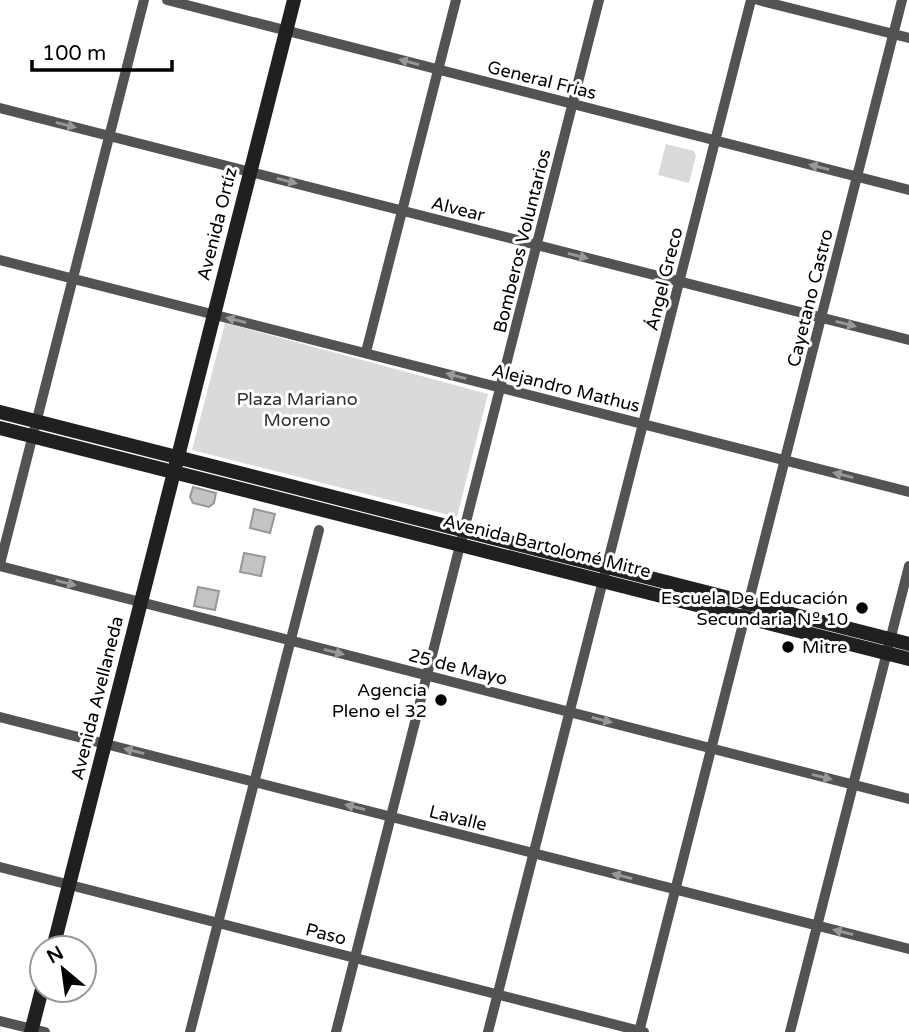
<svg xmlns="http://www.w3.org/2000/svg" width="909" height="1032" viewBox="0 0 909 1032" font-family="'Varela Round',sans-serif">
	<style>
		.green { fill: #dadada }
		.building { fill: #c3c3c3; stroke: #979797; stroke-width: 2 }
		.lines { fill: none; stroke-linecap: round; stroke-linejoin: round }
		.street { stroke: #535353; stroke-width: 10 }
		.secondary { stroke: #202020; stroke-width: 14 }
		.oneway { fill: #989898 }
		.poi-dot { fill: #000; stroke: #fff; stroke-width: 2.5 }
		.labels { text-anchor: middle; stroke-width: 6; stroke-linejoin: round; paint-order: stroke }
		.street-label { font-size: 18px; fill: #000; stroke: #fff }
		.park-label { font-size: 18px; fill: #313131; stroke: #fff }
		.poi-label { font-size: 18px; fill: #000; stroke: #fff; text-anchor: end }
	</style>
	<rect width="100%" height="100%" fill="#fff"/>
	<!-- green -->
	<path class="green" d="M 666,144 L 694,151 L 696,156 L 689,183 L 658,175 Z
		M 225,323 L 488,394 L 457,517 L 192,450 Z"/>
	<!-- building -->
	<path class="building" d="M 193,487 L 216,493 L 214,503 L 209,507 L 193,503 L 190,497 Z
		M 254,509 L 275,514 L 270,533 L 250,528 Z
		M 244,553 L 265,557 L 261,576 L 240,572 Z
		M 198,587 L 219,591 L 215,610 L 194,606 Z"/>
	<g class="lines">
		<!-- street -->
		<path class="street" d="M 167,0 L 909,190
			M 758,0 L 909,38
			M 0,108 L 909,340
			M 0,260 L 909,492
			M 366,352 L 456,0
			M 0,564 L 144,0
			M 0,566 L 909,799
			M 0,717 L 909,949
			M 0,867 L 644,1032
			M 0,1021 L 45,1032
			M 190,1032 L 319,530
			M 336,1032 L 599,0
			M 488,1032 L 751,0
			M 639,1032 L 902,0
			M 790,1032 L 909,566"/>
		<!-- secondary -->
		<path class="secondary" d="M 0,412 L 909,644
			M 0,428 L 909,659
			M 53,948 L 294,0
			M 31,1032 L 42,989"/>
	</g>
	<!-- one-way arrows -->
	<defs><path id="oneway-solid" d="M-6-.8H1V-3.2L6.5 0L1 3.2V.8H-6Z" transform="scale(1.75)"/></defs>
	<g class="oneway">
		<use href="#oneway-solid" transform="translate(409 62) rotate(-166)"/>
		<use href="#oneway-solid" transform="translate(66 125) rotate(14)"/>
		<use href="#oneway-solid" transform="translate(819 167) rotate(-166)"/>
		<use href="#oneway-solid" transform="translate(287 181) rotate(14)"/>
		<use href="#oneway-solid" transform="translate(578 256) rotate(14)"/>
		<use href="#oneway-solid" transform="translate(236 320) rotate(-166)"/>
		<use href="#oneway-solid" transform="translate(846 324) rotate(14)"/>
		<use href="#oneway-solid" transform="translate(456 376) rotate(-165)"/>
		<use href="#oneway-solid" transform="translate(843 475) rotate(-166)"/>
		<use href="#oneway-solid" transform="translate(66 583) rotate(14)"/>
		<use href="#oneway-solid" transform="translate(334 652) rotate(14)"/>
		<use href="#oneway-solid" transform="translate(602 720) rotate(14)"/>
		<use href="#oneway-solid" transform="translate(134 751) rotate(-166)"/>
		<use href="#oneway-solid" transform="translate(822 777) rotate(14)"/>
		<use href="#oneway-solid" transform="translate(355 807) rotate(-166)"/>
		<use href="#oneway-solid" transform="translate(622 876) rotate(-166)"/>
		<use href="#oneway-solid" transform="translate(843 932) rotate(-166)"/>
	</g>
	<!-- markers -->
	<g class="poi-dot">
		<circle cx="862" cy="608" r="7"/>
		<circle cx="788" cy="647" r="7"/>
		<circle cx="441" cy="700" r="7"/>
	</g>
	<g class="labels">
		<!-- street labels -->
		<g class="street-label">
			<text transform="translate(542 80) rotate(14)" y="6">General Frías</text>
			<text transform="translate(458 209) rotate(14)" y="6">Alvear</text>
			<text transform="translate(217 224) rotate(-76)" y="6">Avenida Ortíz</text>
			<text transform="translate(522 241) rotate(-76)" y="6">Bomberos Voluntarios</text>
			<text transform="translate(664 279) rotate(-76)" y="6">Ángel Greco</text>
			<text transform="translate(810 298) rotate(-76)" y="6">Cayetano Castro</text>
			<text transform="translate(566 388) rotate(14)" y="6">Alejandro Mathus</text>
			<text transform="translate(547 546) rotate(14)" y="6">Avenida Bartolomé Mitre</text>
			<text transform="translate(458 667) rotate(14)" y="6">25 de Mayo</text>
			<text transform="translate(97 698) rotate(-76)" y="6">Avenida Avellaneda</text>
			<text transform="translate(458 818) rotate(14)" y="6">Lavalle</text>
			<text transform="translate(326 934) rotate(14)" y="6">Paso</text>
		</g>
		<!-- park labels -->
		<g class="park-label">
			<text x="297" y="405">Plaza Mariano<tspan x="297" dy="21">Moreno</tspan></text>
		</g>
		<!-- poi labels -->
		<g class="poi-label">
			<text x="848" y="604">Escuela De Educación<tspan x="848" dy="21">Secundaria Nº 10</tspan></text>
			<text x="802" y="653" text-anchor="start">Mitre</text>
			<text x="427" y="696">Agencia<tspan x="427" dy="21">Pleno el 32</tspan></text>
		</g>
	</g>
	<!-- north arrow -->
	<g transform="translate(63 969) rotate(331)"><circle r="33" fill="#ffffff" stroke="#999999" stroke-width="2"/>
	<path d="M0-5L12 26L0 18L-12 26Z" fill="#000000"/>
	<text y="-10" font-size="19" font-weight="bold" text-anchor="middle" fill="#000000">N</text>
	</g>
	<!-- scale -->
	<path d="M32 60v10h140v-10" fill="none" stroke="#000000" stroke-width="3.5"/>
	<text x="42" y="60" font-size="21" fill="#000000" stroke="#ffffff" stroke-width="5" paint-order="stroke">100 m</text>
</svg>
